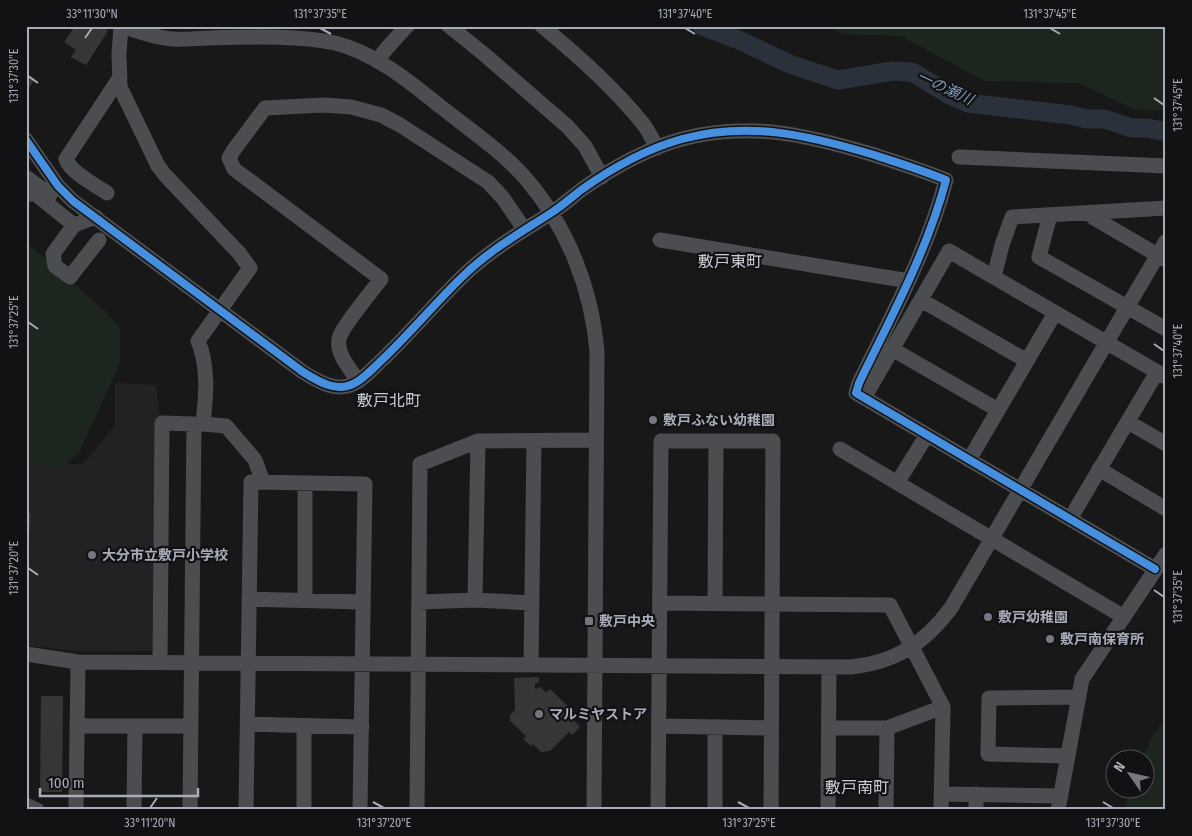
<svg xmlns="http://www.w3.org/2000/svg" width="1192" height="836" viewBox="0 0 1192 836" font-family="'Fira Sans Condensed','Noto Sans JP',sans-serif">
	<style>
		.built { fill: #222124 }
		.green { fill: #1d251f }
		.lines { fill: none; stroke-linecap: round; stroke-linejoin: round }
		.river { stroke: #2a313a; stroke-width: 19 }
		.building { fill: #363637 }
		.minor { stroke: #4b4d51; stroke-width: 15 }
		.cycleway-casing { stroke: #121214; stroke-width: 11 }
		.cycleway { stroke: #468fdf; stroke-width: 8 }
		.ticks { fill: none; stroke: #a8acb9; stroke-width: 2 }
		.poi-dot { fill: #767881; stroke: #121214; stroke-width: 2 }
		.labels { text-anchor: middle; stroke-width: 4.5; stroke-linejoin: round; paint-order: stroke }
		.poi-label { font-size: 14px; font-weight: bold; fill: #a8acb9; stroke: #121214; text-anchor: start }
		.water-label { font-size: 15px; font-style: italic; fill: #7e97b6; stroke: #121214 }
		.quarter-label { font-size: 16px; fill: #c9ccd5; stroke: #121214 }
		.neatline { fill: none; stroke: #a8acb9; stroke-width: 2 }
		.ticks-label { font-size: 12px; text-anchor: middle; fill: #a8acb9 }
	</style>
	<rect width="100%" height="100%" fill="#181818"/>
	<!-- built -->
	<path class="built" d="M 115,383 L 156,385 L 160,421 L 156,651 L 72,651 L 26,645 L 26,453 L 51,464 L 83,464 L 115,426 Z"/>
	<!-- green -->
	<path class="green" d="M 833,26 L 1166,26 L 1166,111 L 1133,109 L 1078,83 L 984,81 L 901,36 L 840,34 Z
		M 26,244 L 32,247 L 105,311 L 120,328 L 120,363 L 80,451 L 60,470 L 39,464 L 26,459 L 26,329 L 28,325 L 26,324 Z
		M 1166,718 L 1166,810 L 1123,810 L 1131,789 L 1144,788 L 1144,758 L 1143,758 L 1152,736 Z"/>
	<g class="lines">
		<!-- river -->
		<path class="river" d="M 702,26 L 741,41 L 792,65 L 838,80 L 893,71 L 912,72 L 950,95 L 968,103 L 1070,115 L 1087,119 L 1104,119 L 1132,128 L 1148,128 L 1166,132"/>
	</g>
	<!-- building -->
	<path class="building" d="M 75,26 L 101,26 L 108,31 L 86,65 L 71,57 L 76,50 L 64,42 Z
		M 26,73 L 35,79 L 26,92 Z
		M 26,512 L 31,513 L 28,552 L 26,552 Z
		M 539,677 L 539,683 L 535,683 L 535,689 L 541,687 L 546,693 L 550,689 L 570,708 L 565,712 L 580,727 L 572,735 L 569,732 L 550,751 L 541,752 L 533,744 L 531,746 L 523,739 L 526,736 L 510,721 L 510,715 L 515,710 L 514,678 Z
		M 41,696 L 63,696 L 62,792 L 40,792 Z"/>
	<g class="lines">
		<!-- minor -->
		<path class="minor" d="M 449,26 L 485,55 L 567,126 L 585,146 L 602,177
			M 542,26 C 575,53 617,91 644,125 C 649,132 653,140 657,148
			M 377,61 L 387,48 L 407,26
			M 26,140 L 58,186 L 73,201 L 303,372 C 319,382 337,393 355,383 C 366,377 375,366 384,358 C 409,334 432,307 457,282 C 486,252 517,235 551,213 C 562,206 571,198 581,190 C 612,168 646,149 682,139 C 749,121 807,135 871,154 C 896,162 922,170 946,180 C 927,252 891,317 859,383 L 856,393 L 1155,569
			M 959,157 L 1166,166
			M 26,177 L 50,195
			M 107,193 C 95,185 70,172 66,159 L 120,77
			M 26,195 L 34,193 L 74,225
			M 1089,213 L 1094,218 L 1166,260
			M 1050,215 L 1039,257 L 1166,329
			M 96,217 L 74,225 L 53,254 L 55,266 L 70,277 L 99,240
			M 660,240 L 909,281
			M 994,277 L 1002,245 L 1012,217 L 1166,208
			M 921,300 L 1027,361
			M 892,349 L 998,410
			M 358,381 C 351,370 336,354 339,339 C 341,328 372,291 381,279 L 234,169 L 229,158 L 233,151 L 265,108 L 324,105 L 351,107 L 381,115 L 400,125 L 488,182 L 503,198 L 524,229
			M 864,398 L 949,251 L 1166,377
			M 1128,422 L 1166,444
			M 840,449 L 1124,617
			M 969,460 L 1055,313
			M 1099,469 L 1166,509
			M 263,482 L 255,460 L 226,426 L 203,424 C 206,396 209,367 198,341 L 250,268 L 239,253 L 165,175 L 158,166 L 120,87 L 119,54 L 121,26 C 138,31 155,38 173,39 C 185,40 198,38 210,38 C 248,37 299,35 335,43 C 375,53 410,82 441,107 C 470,130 503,152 527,180 C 568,228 592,290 597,352 L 594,810
			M 897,483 L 927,435
			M 1070,519 L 1157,372
			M 249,599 L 363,602
			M 305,600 L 305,483
			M 475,600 L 478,441
			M 419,602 L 475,600 L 532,603
			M 660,603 L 890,605 L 943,707 L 941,810
			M 715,604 L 716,441
			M 26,654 L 78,662 L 851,667 C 896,662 924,644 951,608 L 1166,241
			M 160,662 L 162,423 L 194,424 L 190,810
			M 531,665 L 534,441
			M 248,724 L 362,727
			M 78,726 L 191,726
			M 659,726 L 771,728
			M 829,728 L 887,728 L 943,707
			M 1068,756 L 988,754 L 989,698 L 1079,697
			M 941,794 L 1061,796
			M 26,805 L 37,810
			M 76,810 L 78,662
			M 134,810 L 135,726
			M 246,810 L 251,482 L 365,484 L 360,810
			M 304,810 L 304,726
			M 417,810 L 420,464 L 478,441 L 590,440
			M 658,810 L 661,441 L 773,441 L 771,810
			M 715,810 L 715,727
			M 828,810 L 829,667
			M 886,810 L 887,728
			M 976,810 L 976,794
			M 1058,810 L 1082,679 L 1166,554"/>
		<defs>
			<path id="cycleway" d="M 26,140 L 58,186 L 73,201 L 303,372 C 319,382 337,393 355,383 C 366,377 375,366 384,358 C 409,334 432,307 457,282 C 486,252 517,235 551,213 C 562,206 571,198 581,190 C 612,168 646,149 682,139 C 749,121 807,135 871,154 C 896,162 922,170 946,180 C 927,252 891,317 859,383 L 856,393 L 1155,569"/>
		</defs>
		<!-- cycleway casing -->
		<use href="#cycleway" class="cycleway-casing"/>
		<!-- cycleway -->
		<use href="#cycleway" class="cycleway"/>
	</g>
	<!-- ticks -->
	<path class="ticks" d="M 320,28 L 331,34M 685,28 L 695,34M 1050,28 L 1060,34M 85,38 L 92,28M 28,76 L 38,83M 1154,98 L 1164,105M 28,322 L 38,329M 1154,344 L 1164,351M 28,568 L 38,575M 1154,590 L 1164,597M 373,802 L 384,808M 738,802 L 749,808M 1103,802 L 1113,808M 150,808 L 157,798"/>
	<!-- markers -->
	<g class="poi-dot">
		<circle cx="653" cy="420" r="5"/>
		<circle cx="92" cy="555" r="5"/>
		<circle cx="988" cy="617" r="5"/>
		<rect x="584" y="616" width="10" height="10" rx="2.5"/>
		<circle cx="1050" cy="639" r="5"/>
		<circle cx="539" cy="714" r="5"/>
	</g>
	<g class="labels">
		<!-- poi labels -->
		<g class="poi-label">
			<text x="663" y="425">敷戸ふない幼稚園</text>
			<text x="102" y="560">大分市立敷戸小学校</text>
			<text x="998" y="622">敷戸幼稚園</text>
			<text x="599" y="626">敷戸中央</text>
			<text x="1060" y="644">敷戸南保育所</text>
			<text x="549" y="719">マルミヤストア</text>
		</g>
		<!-- water labels -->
		<g class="water-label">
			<text transform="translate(945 88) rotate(25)" y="5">一の瀬川</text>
		</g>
		<!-- quarter labels -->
		<g class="quarter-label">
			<text x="730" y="267">敷戸東町</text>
			<text x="389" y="406">敷戸北町</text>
			<text x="857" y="793">敷戸南町</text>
		</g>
	</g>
	<!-- border -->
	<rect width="1192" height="836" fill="none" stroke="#121214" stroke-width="55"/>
	<!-- north arrow -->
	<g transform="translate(1130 774) rotate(304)"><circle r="24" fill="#121214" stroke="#4e5056"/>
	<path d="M0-4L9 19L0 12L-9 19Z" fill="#767881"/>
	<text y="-8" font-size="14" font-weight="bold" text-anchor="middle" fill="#a8acb9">N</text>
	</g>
	<!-- scale -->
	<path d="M40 788v8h158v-8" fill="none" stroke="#a8acb9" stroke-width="2.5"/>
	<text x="48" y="788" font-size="15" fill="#a8acb9" stroke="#121214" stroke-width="4" paint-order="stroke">100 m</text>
	<rect x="28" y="28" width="1136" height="780" class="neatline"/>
	<g class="ticks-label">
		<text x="92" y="18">33°11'30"N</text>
		<text x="320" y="18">131°37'35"E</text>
		<text x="685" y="18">131°37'40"E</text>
		<text x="1050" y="18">131°37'45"E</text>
		<text transform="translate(14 76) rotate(-90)" y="4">131°37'30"E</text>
		<text transform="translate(1178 105) rotate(-90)" y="4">131°37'45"E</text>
		<text transform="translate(14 322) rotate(-90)" y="4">131°37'25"E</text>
		<text transform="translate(1178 351) rotate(-90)" y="4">131°37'40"E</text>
		<text transform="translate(14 568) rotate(-90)" y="4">131°37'20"E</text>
		<text transform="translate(1178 597) rotate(-90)" y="4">131°37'35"E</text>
		<text x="150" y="827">33°11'20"N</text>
		<text x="384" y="827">131°37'20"E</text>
		<text x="749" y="827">131°37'25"E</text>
		<text x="1113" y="827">131°37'30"E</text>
	</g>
</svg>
